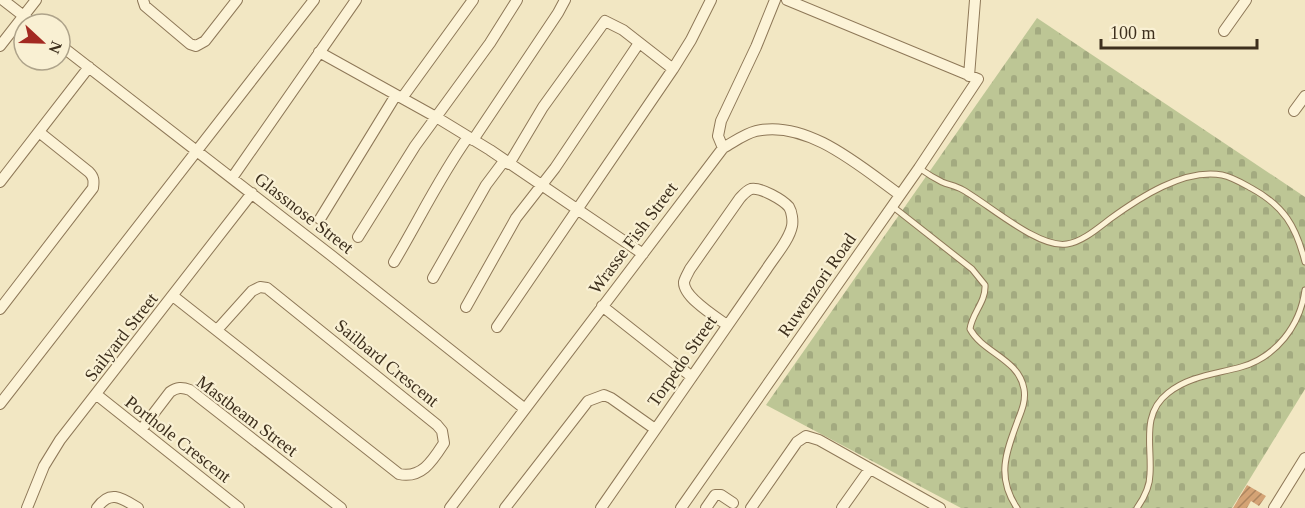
<svg xmlns="http://www.w3.org/2000/svg" width="1305" height="508" viewBox="0 0 1305 508" font-family="Georgia,serif">
	<style>
		.cemetery { fill: url(#cemetery-stones) }
		.building { fill: url(#building-hatch) }
		.lines { fill: none; stroke-linecap: round; stroke-linejoin: round }
		.lane-casing { stroke: #8e7858; stroke-width: 7 }
		.street-casing { stroke: #8e7858; stroke-width: 12 }
		.lane { stroke: #fcf3d7; stroke-width: 5 }
		.street { stroke: #fcf3d7; stroke-width: 10 }
		.labels { text-anchor: middle; stroke-width: 4.5; stroke-linejoin: round; paint-order: stroke }
		.street-label { font-size: 18px; fill: #3d2f1d; stroke: #f9f0d3 }
	</style>
	<defs>
		<pattern id="cemetery-stones" width="16" height="16" patternUnits="userSpaceOnUse" patternTransform="scale(1.5)"><rect width="16" height="16" fill="#bdc695"/><path d="M2 7V4a2 2 0 0 1 4 0v3zM10 15v-3a2 2 0 0 1 4 0v3z" fill="#a3aa80"/></pattern>
		<pattern id="building-hatch" width="6" height="6" patternUnits="userSpaceOnUse" patternTransform="scale(1.5)"><rect width="6" height="6" fill="#d4a375"/><path d="M-1 1l2-2M0 6l6-6M5 7l2-2" fill="none" stroke="#ad855f"/></pattern>
	</defs>
	<rect width="100%" height="100%" fill="#f2e7c3"/>
	<!-- cemetery -->
	<path class="cemetery" d="M 1037,18 L 1305,197 L 1305,389 L 1232,508 L 961,508 L 766,405 Z"/>
	<!-- building -->
	<path class="building" d="M 1247,485 L 1266,496 L 1259,506 L 1251,501 L 1247,508 L 1233,508 Z"/>
	<g class="lines">
		<defs>
			<path id="lane" d="M 919,168 C 926,173 934,178 942,182 C 949,185 956,186 963,190 C 988,204 1039,249 1067,244 C 1082,242 1098,228 1110,219 C 1139,198 1184,168 1222,175 C 1232,177 1242,183 1251,188 C 1284,206 1296,226 1305,262
				M 892,206 L 972,269 L 985,285 C 986,302 972,313 970,329 C 983,353 1019,359 1024,389 C 1026,400 1022,410 1018,420 C 1006,452 996,477 1017,508
				M 1137,508 C 1144,498 1150,487 1150,474 C 1152,445 1141,414 1168,393 C 1189,376 1216,374 1241,367 C 1276,357 1300,326 1305,290"/>
			<path id="street" d="M 3,0 L 34,24
				M 143,0 L 145,6 L 190,44 L 196,46 L 205,41 L 237,0
				M 1224,31 L 1246,0
				M 60,45 L 332,256 L 525,409
				M 0,46 L 36,0
				M 319,52 L 436,117 L 490,150 L 643,254
				M 969,76 L 975,0
				M 402,98 L 473,0
				M 1294,111 L 1305,96
				M 473,140 L 558,13 L 565,0
				M 723,148 L 718,136 L 721,121 L 756,47 L 775,0
				M 509,164 L 543,107 L 605,21 L 623,30 L 673,69
				M 232,178 L 356,0
				M 0,182 L 89,67
				M 320,219 L 396,95
				M 358,237 L 415,146 L 490,43 L 517,0
				M 394,262 C 419,220 440,176 468,137
				M 433,278 L 486,185 L 504,161
				M 173,296 L 399,474 C 422,479 433,460 444,443 L 442,431 L 437,425 L 267,288 L 260,287 L 252,291 L 217,330
				M 602,306 L 692,377
				M 466,307 L 516,218 L 555,168 L 639,43
				M 0,309 L 93,188 C 94,181 94,177 89,172 L 39,132
				M 497,327 L 673,69 L 691,40 L 711,0
				M 97,395 L 239,508
				M 0,404 L 314,0
				M 141,430 L 170,392 C 177,387 182,387 190,390 L 341,508
				M 27,508 L 44,466 L 60,440 L 252,193
				M 97,508 C 110,489 122,498 138,508
				M 450,508 L 723,148 C 734,142 744,134 756,131 C 807,119 861,167 900,195
				M 505,508 L 588,401 L 604,395 L 611,398 L 655,429
				M 601,508 L 766,270 C 774,257 789,241 792,226 C 793,221 792,212 789,207 C 783,200 761,187 751,189 C 746,191 743,195 740,198 L 690,269 C 688,273 685,278 684,282 C 683,297 716,317 727,325
				M 681,508 L 919,168 L 978,79 L 787,0
				M 706,508 L 715,495 L 721,495 L 733,503
				M 751,508 L 797,442 L 806,436 L 819,440 L 940,508
				M 842,508 L 869,470
				M 1274,508 L 1305,458"/>
		</defs>
		<!-- lane casing -->
		<use href="#lane" class="lane-casing"/>
		<!-- street casing -->
		<use href="#street" class="street-casing"/>
		<!-- lane -->
		<use href="#lane" class="lane"/>
		<!-- street -->
		<use href="#street" class="street"/>
	</g>
	<g class="labels">
		<!-- street labels -->
		<g class="street-label">
			<text transform="translate(304 213) rotate(38)" y="6">Glassnose Street</text>
			<text transform="translate(633 238) rotate(-53)" y="6">Wrasse Fish Street</text>
			<text transform="translate(817 285) rotate(-55)" y="6">Ruwenzori Road</text>
			<text transform="translate(121 337) rotate(-52)" y="6">Sailyard Street</text>
			<text transform="translate(682 361) rotate(-55)" y="6">Torpedo Street</text>
			<text transform="translate(387 363) rotate(39)" y="6">Sailbard Crescent</text>
			<text transform="translate(247 416) rotate(37)" y="6">Mastbeam Street</text>
			<text transform="translate(178 439) rotate(38)" y="6">Porthole Crescent</text>
		</g>
	</g>
	<!-- north arrow -->
	<g transform="translate(42 42) rotate(112)"><circle r="28" fill="#f9f0d3" stroke="#aea38a" stroke-width="1.5"/>
	<path d="M0-4.5L10 22L0 15L-10 22Z" fill="#a32a22"/>
	<text y="-9" font-size="16" font-weight="bold" text-anchor="middle" fill="#3d2f1d">N</text>
	</g>
	<!-- scale -->
	<path d="M1101 39v9h156v-9" fill="none" stroke="#3d2f1d" stroke-width="3"/>
	<text x="1110" y="39" font-size="18" fill="#3d2f1d" stroke="#f9f0d3" stroke-width="4.5" paint-order="stroke">100 m</text>
</svg>
